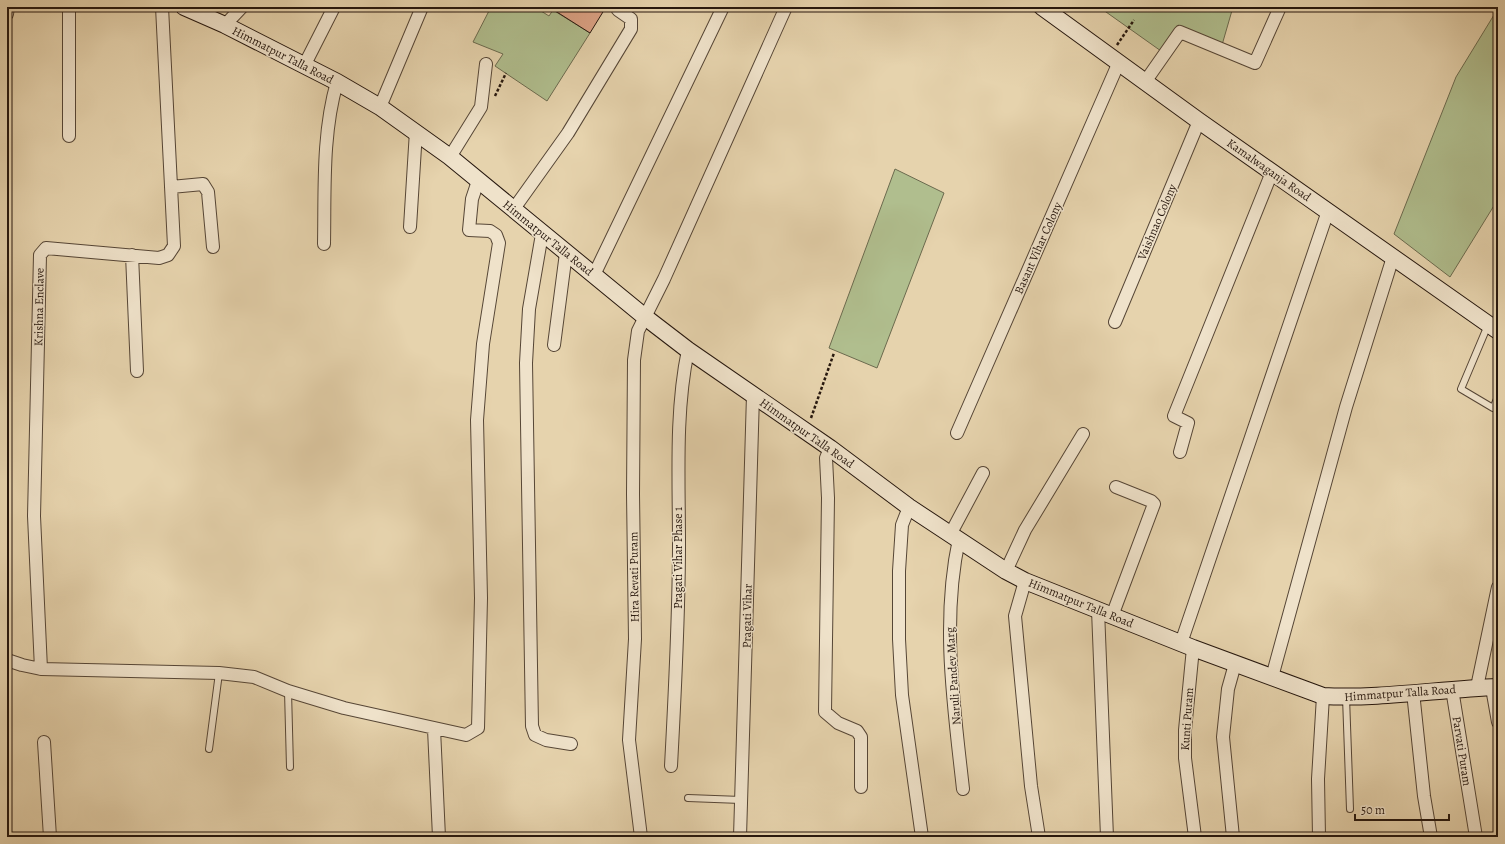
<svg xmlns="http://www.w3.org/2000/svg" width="1505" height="844" viewBox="0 0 1505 844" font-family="Alegreya,serif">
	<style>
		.green { fill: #b0be8e; stroke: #6b6a4e }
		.building { fill: #dda386; stroke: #26170e }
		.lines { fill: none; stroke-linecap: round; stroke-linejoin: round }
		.lane-casing { stroke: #564636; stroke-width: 8 }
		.street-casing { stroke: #564636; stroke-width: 14 }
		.secondary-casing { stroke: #26170e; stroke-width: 18 }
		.path { stroke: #26170e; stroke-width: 2.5; stroke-dasharray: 3 2; stroke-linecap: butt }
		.lane { stroke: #efe2ca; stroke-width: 6 }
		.street { stroke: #efe2ca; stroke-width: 12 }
		.secondary { stroke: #efe2ca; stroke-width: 16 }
		.labels { text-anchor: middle; stroke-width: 3; stroke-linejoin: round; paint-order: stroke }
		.street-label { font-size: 12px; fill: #26170e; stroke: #efe2ca }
	</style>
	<rect width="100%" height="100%" fill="#e6d3ad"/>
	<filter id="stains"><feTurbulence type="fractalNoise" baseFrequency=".005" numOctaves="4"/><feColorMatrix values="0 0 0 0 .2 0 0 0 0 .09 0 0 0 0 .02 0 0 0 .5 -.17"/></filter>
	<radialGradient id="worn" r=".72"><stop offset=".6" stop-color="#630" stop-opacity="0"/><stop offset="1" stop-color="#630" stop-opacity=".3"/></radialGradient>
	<!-- green -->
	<path class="green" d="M 491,7 L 543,7 L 541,11 L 549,16 L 553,10 L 590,33 L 547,101 L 495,66 L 503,54 L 473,42 Z
		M 1099,7 L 1233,7 L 1222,45 L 1178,25 L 1161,51 Z
		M 1497,10 L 1498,205 L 1495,204 L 1450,277 L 1394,234 L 1456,77 Z
		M 895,169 L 944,193 L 877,368 L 829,348 Z"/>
	<!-- building -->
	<path class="building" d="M 549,7 L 606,7 L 590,33 Z"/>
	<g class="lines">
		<defs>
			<path id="lane" d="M 1488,325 L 1461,389 L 1493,408 L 1498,397
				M 288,691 L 290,767
				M 1346,697 L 1350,809
				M 209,749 L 219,673
				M 688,798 L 741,800"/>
			<path id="street" d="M 7,14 L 8,7
				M 225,25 L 242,7
				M 304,66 L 334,7
				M 1145,82 L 1180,32 L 1255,63 L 1280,7
				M 380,107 L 422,7
				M 69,136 L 69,7
				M 450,157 L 481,107 L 486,64
				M 171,187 L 203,184 L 208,192 L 213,247
				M 513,210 L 568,133 L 631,29 L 631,19 L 618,10 L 619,7
				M 410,227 L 416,131
				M 542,234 L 529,309 L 526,363 L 532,726 L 535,735 L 546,740 L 571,744
				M 324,244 C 325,190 322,134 337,82
				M 132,255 L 137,371
				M 594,275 L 723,7
				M 1115,322 L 1199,121
				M 554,345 L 566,253
				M 957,433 L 1119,62
				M 830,448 L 826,458 L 828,498 L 825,712 L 838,723 L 857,731 L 861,737 L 861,787
				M 1180,452 L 1188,423 L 1174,416 L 1272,172
				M 909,507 L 902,525 L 899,571 L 899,639 L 902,695 L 922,837
				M 951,533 L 983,473
				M 959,539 C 941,622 954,707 963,789
				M 1006,571 L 1025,530 L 1083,434
				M 1025,581 L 1015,616 L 1031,786 L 1039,837
				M 1098,610 L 1107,837
				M 1112,616 L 1154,504 L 1151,501 L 1116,487
				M 1181,643 L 1328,211
				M 1193,648 L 1185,730 L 1185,758 L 1195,837
				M 7,660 L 22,665 L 41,669 L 219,673 L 254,677 L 288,691 L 344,708 L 466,735 L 478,728 L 481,598 L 477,420 L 483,344 L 499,243 L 496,235 L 490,231 L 469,230 L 472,199 L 478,181
				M 41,669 L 34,516 L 40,255 L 46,248 L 159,258 L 168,255 L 174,246 L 162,7
				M 1272,677 L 1346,407 L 1393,257
				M 1477,687 L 1498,587
				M 1492,688 L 1498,722
				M 1452,689 L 1476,837
				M 1413,692 L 1424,796 L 1431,837
				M 434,729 L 439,837
				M 44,742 L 50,837
				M 671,766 C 675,692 679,617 679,543 C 679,479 675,412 688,350
				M 641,837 L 629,740 L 635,639 L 633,494 L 634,360 L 638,331 L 664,279 L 786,7
				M 740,837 L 753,395
				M 1233,837 L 1223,737 L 1228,689 L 1235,664
				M 1319,837 L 1318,779 L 1323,696"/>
			<path id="secondary" d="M 184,7 L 225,25 L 337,82 L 380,107 L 450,157 L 645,317 L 688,350 L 830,448 L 909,507 L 1006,571 L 1025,581 L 1193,648 L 1323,696 C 1381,699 1440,689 1498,687
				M 1042,7 L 1199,121 L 1498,331"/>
		</defs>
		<!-- lane casing -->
		<use href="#lane" class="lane-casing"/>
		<!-- street casing -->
		<use href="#street" class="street-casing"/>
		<!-- secondary casing -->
		<use href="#secondary" class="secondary-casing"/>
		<!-- path -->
		<path class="path" d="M 1117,45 L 1134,20
			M 495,96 L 506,73
			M 811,418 L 834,353"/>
		<!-- lane -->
		<use href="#lane" class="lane"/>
		<!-- street -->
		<use href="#street" class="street"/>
		<!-- secondary -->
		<use href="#secondary" class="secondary"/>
	</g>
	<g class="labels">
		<!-- street labels -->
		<g class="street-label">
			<text transform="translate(283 55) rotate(27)" y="4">Himmatpur Talla Road</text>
			<text transform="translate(1269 170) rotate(35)" y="4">Kamalwaganja Road</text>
			<text transform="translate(1157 222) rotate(-67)" y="4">Vaishnao Colony</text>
			<text transform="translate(548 238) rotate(39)" y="4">Himmatpur Talla Road</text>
			<text transform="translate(1038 248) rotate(-66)" y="4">Basant Vihar Colony</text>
			<text transform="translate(39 307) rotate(-89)" y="4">Krishna Enclave</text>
			<text transform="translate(807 433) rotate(35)" y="4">Himmatpur Talla Road</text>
			<text transform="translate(678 558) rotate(-90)" y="4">Pragati Vihar Phase 1</text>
			<text transform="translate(634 577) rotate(-91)" y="4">Hira Revati Puram</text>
			<text transform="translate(1081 603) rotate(22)" y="4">Himmatpur Talla Road</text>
			<text transform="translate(747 616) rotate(-89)" y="4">Pragati Vihar</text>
			<text transform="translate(953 676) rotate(-94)" y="4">Naruli Pandev Marg</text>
			<text transform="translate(1400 693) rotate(-4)" y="4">Himmatpur Talla Road</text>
			<text transform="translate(1187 719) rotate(-86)" y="4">Kunti Puram</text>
			<text transform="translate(1462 751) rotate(81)" y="4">Parvati Puram</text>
		</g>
	</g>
	<!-- margin -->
	<rect width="1505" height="844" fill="none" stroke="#e6d3ad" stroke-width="24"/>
	<rect x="8" y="8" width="1489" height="828" fill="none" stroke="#26170e" stroke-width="2"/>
	<rect x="12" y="12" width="1481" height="820" fill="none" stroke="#26170e"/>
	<!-- scale -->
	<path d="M1355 814v6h94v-6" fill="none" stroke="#26170e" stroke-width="2"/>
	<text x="1361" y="814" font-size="12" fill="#26170e" stroke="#efe2ca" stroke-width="3" paint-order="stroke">50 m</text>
	<rect width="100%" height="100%" filter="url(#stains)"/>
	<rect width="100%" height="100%" fill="url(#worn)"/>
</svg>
